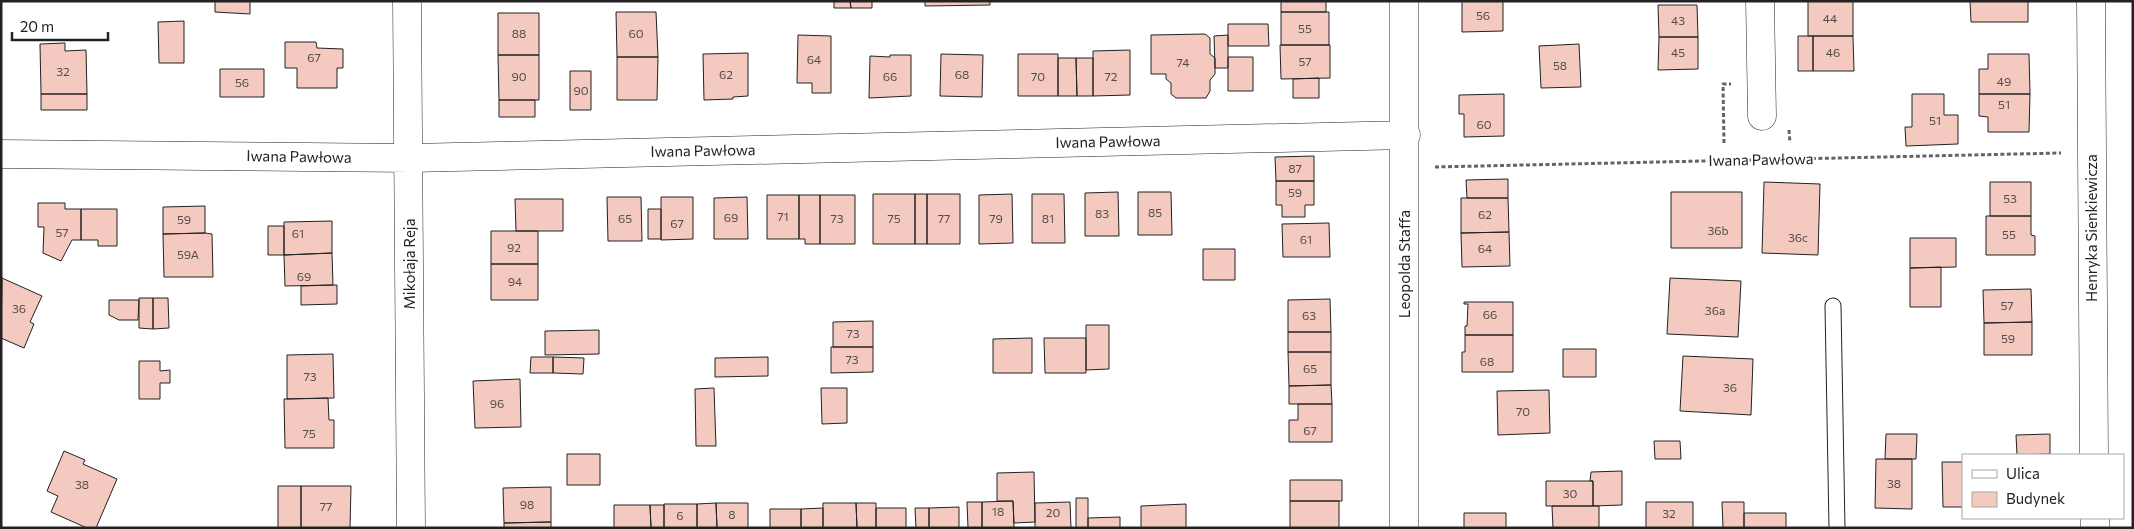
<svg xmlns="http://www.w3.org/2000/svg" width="2134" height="529" viewBox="0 0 2134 529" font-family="Commissioner,sans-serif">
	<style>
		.building { fill: #f3c9c0; stroke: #222 }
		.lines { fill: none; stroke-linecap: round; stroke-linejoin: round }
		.lane-casing { stroke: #222; stroke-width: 17 }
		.street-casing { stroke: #222; stroke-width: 29 }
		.path { stroke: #646464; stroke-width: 3; stroke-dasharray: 4 2.5; stroke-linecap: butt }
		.lane { stroke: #fff; stroke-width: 15 }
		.street { stroke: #fff; stroke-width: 28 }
		.labels { text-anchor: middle; stroke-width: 4; stroke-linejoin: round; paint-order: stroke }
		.number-label { font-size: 12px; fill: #564c4a }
		.street-label { font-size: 15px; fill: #222; stroke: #fff }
	</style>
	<rect width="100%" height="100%" fill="#fff"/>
	<!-- building -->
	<path class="building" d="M 215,1 L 250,1 L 250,14 L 215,12 Z
		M 834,1 L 850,1 L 851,8 L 834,8 Z
		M 850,1 L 872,1 L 872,8 L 851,8 Z
		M 925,1 L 990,1 L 990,5 L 925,6 Z
		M 1281,1 L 1326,1 L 1326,12 L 1281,12 Z
		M 1462,1 L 1503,1 L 1503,31 L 1462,32 Z
		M 1808,1 L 1853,1 L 1853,36 L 1808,36 Z
		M 1970,1 L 2028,1 L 2028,22 L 1971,22 Z
		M 1658,5 L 1697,5 L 1698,37 L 1659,37 Z
		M 616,12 L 656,12 L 658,57 L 617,57 Z
		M 1281,12 L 1329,12 L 1329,45 L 1281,45 Z
		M 498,13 L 539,13 L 539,55 L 498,55 Z
		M 184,21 L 184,63 L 159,63 L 158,22 Z
		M 1228,24 L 1268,24 L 1269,46 L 1228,46 Z
		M 1205,34 L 1210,38 L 1210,54 L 1215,58 L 1215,74 L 1210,80 L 1210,91 L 1206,98 L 1176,98 L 1171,94 L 1171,83 L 1166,79 L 1166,74 L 1151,74 L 1151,35 Z
		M 798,35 L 831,36 L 831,93 L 812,93 L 812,83 L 797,83 Z
		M 1228,35 L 1228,68 L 1215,68 L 1214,36 Z
		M 1798,36 L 1813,36 L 1813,71 L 1798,71 Z
		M 1813,36 L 1853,36 L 1854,71 L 1813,71 Z
		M 1659,37 L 1698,37 L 1698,69 L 1658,70 Z
		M 285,42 L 316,42 L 317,48 L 343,49 L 343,68 L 337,68 L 337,88 L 297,88 L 297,68 L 285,68 Z
		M 65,43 L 65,51 L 86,50 L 87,94 L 41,94 L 40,44 Z
		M 1579,44 L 1581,87 L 1541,88 L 1539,46 Z
		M 1280,45 L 1330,45 L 1330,78 L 1281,79 Z
		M 1130,50 L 1130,95 L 1093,96 L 1093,51 Z
		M 748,53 L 748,96 L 733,97 L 733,99 L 704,100 L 703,54 Z
		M 941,54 L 983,55 L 982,97 L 940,96 Z
		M 1018,54 L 1058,54 L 1058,96 L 1018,96 Z
		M 1988,54 L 2029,54 L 2030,94 L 1979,94 L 1979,69 L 1988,69 Z
		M 498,55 L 539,55 L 539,100 L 499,100 Z
		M 890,55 L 911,55 L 911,96 L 869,98 L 870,56 L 890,57 Z
		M 617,57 L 658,57 L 657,100 L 617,100 Z
		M 1228,57 L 1253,57 L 1253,91 L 1228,91 Z
		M 1058,58 L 1076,58 L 1077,96 L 1058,96 Z
		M 1076,58 L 1093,58 L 1093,96 L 1077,96 Z
		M 220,69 L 264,69 L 264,97 L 220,97 Z
		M 570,71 L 591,71 L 591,110 L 570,110 Z
		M 1319,78 L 1319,98 L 1293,98 L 1293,79 Z
		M 41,94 L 87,94 L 87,110 L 41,110 Z
		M 1504,94 L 1504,136 L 1464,137 L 1464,114 L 1459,114 L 1459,95 Z
		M 1912,94 L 1944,94 L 1944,115 L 1958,115 L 1958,144 L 1906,146 L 1905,127 L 1912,127 Z
		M 1979,94 L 2030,94 L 2029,132 L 1988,132 L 1988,117 L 1979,116 Z
		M 499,100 L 535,100 L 535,117 L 499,117 Z
		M 1314,156 L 1314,181 L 1276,181 L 1275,157 Z
		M 1508,179 L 1508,198 L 1467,198 L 1466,180 Z
		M 1276,181 L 1314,181 L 1314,205 L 1305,205 L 1305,217 L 1282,217 L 1282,205 L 1276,205 Z
		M 1764,182 L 1820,184 L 1818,255 L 1762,253 Z
		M 1990,182 L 2031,182 L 2031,216 L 1990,216 Z
		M 1118,192 L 1119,236 L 1085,236 L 1085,193 Z
		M 1138,192 L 1171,192 L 1172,235 L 1138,235 Z
		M 1671,192 L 1742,192 L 1742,248 L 1671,248 Z
		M 873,194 L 915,194 L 915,244 L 873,244 Z
		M 915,194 L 927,194 L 927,244 L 915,244 Z
		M 927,194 L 960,194 L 960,244 L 927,244 Z
		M 1012,194 L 1013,243 L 979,244 L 979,195 Z
		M 1032,194 L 1064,194 L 1065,243 L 1032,243 Z
		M 767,195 L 799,195 L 799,239 L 767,239 Z
		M 799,195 L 820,195 L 820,244 L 805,244 L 805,239 L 799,239 Z
		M 820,195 L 855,195 L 855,244 L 820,244 Z
		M 607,197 L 641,197 L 642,241 L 608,241 Z
		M 661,197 L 693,197 L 693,239 L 661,240 Z
		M 747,197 L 748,239 L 714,239 L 714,198 Z
		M 1461,198 L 1508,198 L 1509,232 L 1461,233 Z
		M 515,199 L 563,199 L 563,231 L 516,231 Z
		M 38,203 L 65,203 L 65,209 L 81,209 L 81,240 L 72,240 L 61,261 L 43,253 L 44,227 L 38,227 Z
		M 205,206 L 205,233 L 163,234 L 163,207 Z
		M 81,209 L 117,209 L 117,246 L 98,246 L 98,240 L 81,240 Z
		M 648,209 L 661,209 L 661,239 L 648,239 Z
		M 1986,216 L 2031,216 L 2031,235 L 2035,236 L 2035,255 L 1986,255 Z
		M 332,221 L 332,253 L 284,255 L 284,222 Z
		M 1329,223 L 1330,257 L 1283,257 L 1282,224 Z
		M 268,226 L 284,226 L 284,255 L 268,255 Z
		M 491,231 L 538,231 L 538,264 L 491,264 Z
		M 1509,232 L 1510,266 L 1462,267 L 1461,233 Z
		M 205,233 L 212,234 L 213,277 L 164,277 L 163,234 Z
		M 1910,238 L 1956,238 L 1956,267 L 1910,268 Z
		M 1203,249 L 1235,249 L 1235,280 L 1203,280 Z
		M 332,253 L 333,285 L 285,286 L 284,255 Z
		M 491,264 L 538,264 L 538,300 L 491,300 Z
		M 1941,267 L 1941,307 L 1910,307 L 1910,268 Z
		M 2,278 L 42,296 L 30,322 L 34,324 L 24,348 L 1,338 Z
		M 1670,278 L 1741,281 L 1738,337 L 1667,334 Z
		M 333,285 L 337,285 L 337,304 L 301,305 L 301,286 Z
		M 2031,289 L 2032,322 L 1984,323 L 1983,290 Z
		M 139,298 L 153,298 L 153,329 L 139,328 Z
		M 153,298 L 168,298 L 169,328 L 153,329 Z
		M 1330,299 L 1331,332 L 1288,332 L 1288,300 Z
		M 109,300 L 139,300 L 138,320 L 119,320 L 109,315 Z
		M 1464,302 L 1513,302 L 1513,335 L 1465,335 L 1465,326 L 1467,326 L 1468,304 L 1464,304 Z
		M 873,321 L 873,347 L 833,347 L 833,322 Z
		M 2032,322 L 2032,355 L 1984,355 L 1984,323 Z
		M 1086,325 L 1109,325 L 1109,369 L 1086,370 Z
		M 599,330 L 599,354 L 545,355 L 545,331 Z
		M 1288,332 L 1331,332 L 1331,352 L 1288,352 Z
		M 1465,335 L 1513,335 L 1513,372 L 1462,372 L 1462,352 L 1465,352 Z
		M 1032,338 L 1032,373 L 993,373 L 993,339 Z
		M 1044,338 L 1086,338 L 1086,373 L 1045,373 Z
		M 831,347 L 873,347 L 873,372 L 831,373 Z
		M 1563,349 L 1596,349 L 1596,377 L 1563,377 Z
		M 1288,352 L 1331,352 L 1331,385 L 1289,386 Z
		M 333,354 L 334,398 L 287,399 L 287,355 Z
		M 1683,356 L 1753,359 L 1751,415 L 1680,411 Z
		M 531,357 L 553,357 L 553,373 L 530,373 Z
		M 553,357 L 584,358 L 583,374 L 553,373 Z
		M 768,357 L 768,376 L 715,377 L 715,358 Z
		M 139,361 L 160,361 L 160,371 L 170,370 L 170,383 L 160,383 L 160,399 L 139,399 Z
		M 520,379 L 521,427 L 475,428 L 473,381 Z
		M 1331,385 L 1332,404 L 1289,404 L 1289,386 Z
		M 714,388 L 716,446 L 696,446 L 695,389 Z
		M 821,388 L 847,388 L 847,423 L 822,424 Z
		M 1549,390 L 1550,433 L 1498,435 L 1497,391 Z
		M 328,398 L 329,420 L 334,420 L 334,448 L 285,448 L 284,399 Z
		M 1298,404 L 1332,404 L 1332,442 L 1289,442 L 1289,420 L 1298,420 Z
		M 1886,434 L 1917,434 L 1916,459 L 1885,459 Z
		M 2050,434 L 2050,454 L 2017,455 L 2016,435 Z
		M 1654,441 L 1680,441 L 1681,459 L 1655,459 Z
		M 64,451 L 85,460 L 83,464 L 117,479 L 96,528 L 87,528 L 51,512 L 58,496 L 47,491 Z
		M 567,454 L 600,454 L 600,485 L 567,485 Z
		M 1876,459 L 1912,459 L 1912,509 L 1875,508 Z
		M 1942,462 L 1963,462 L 1963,507 L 1943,507 Z
		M 1622,471 L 1622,505 L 1593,506 L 1593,481 L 1590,481 L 1591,472 Z
		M 1034,472 L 1035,522 L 1014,523 L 1013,501 L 997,501 L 997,473 Z
		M 1290,480 L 1342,480 L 1342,501 L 1290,501 Z
		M 1546,481 L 1593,481 L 1593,506 L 1546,506 Z
		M 278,486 L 301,486 L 301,528 L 278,528 Z
		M 301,486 L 351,486 L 350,528 L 301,528 Z
		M 551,487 L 551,522 L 504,523 L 503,488 Z
		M 1076,498 L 1088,498 L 1088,528 L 1076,528 Z
		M 1013,501 L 1014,528 L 982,528 L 982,502 Z
		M 1290,501 L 1339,501 L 1339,528 L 1290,528 Z
		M 967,502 L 982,502 L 982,528 L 968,528 Z
		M 1070,502 L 1071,528 L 1035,528 L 1035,503 Z
		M 1646,502 L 1693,502 L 1693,528 L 1646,528 Z
		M 1722,502 L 1744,502 L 1744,528 L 1723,528 Z
		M 716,503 L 748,503 L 748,528 L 717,528 Z
		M 716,503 L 717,528 L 697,528 L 697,504 Z
		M 823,503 L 856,503 L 857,528 L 823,528 Z
		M 856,503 L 876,503 L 876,528 L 857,528 Z
		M 664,504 L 697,504 L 697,528 L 664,528 Z
		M 1186,504 L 1186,528 L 1141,528 L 1141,506 Z
		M 614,505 L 650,505 L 651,528 L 614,528 Z
		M 650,505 L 664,505 L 664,528 L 651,528 Z
		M 1552,506 L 1599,506 L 1599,528 L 1553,528 Z
		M 959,507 L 959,528 L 929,528 L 929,508 Z
		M 823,508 L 823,528 L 801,528 L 801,509 Z
		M 876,508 L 906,508 L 906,528 L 876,528 Z
		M 915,508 L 929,508 L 929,528 L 916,528 Z
		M 770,509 L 801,509 L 801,528 L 770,528 Z
		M 1464,513 L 1506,513 L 1506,528 L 1464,528 Z
		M 1744,513 L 1786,513 L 1786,528 L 1744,528 Z
		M 1120,517 L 1120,528 L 1088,528 L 1088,518 Z
		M 551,522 L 551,528 L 504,528 L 504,523 Z"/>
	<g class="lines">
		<defs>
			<path id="lane" d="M 1833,306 L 1837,528"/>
			<path id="street" d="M 407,1 L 411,528
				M 1404,1 L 1404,528
				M 1760,1 L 1762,116
				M 2091,1 L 2094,455
				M 1,154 L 410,158 L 1406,135
				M 2095,518 L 2095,528"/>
		</defs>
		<!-- lane casing -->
		<use href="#lane" class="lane-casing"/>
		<!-- street casing -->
		<use href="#street" class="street-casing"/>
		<!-- path -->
		<path class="path" d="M 1789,130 L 1790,143
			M 1724,143 L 1723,84 L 1731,84
			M 1435,167 L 2061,153"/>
		<!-- lane -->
		<use href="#lane" class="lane"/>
		<!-- street -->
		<use href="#street" class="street"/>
	</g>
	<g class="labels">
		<!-- number labels -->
		<g class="number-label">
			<text x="1483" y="20">56</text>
			<text x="1830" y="23">44</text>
			<text x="1678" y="25">43</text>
			<text x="1305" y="33">55</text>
			<text x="519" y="38">88</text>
			<text x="636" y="38">60</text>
			<text x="1678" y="57">45</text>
			<text x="1833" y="57">46</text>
			<text x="314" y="62">67</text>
			<text x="814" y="64">64</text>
			<text x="1305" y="66">57</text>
			<text x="1183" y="67">74</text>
			<text x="1560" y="70">58</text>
			<text x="63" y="76">32</text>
			<text x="726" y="79">62</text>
			<text x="962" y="79">68</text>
			<text x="519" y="81">90</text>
			<text x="890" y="81">66</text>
			<text x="1038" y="81">70</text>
			<text x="1111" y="81">72</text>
			<text x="2004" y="86">49</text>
			<text x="242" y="87">56</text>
			<text x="581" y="95">90</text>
			<text x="2004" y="109">51</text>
			<text x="1935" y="125">51</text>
			<text x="1484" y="129">60</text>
			<text x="1295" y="173">87</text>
			<text x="1295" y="197">59</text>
			<text x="2010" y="203">53</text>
			<text x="1155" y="217">85</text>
			<text x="1102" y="218">83</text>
			<text x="1485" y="219">62</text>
			<text x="783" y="221">71</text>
			<text x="731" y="222">69</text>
			<text x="625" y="223">65</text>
			<text x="837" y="223">73</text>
			<text x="894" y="223">75</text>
			<text x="944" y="223">77</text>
			<text x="996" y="223">79</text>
			<text x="1048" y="223">81</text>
			<text x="184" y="224">59</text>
			<text x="677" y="228">67</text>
			<text x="1718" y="235">36b</text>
			<text x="62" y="237">57</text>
			<text x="298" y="238">61</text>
			<text x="2009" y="239">55</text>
			<text x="1798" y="242">36c</text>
			<text x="1306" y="244">61</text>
			<text x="514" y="252">92</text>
			<text x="1485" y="253">64</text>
			<text x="188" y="259">59A</text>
			<text x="304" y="281">69</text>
			<text x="515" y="286">94</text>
			<text x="2007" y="310">57</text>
			<text x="19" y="313">36</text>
			<text x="1715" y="315">36a</text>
			<text x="1490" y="319">66</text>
			<text x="1309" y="320">63</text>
			<text x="853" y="338">73</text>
			<text x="2008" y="343">59</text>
			<text x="852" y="364">73</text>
			<text x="1487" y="366">68</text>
			<text x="1310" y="373">65</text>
			<text x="310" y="381">73</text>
			<text x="1730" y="392">36</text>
			<text x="497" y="408">96</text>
			<text x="1523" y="416">70</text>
			<text x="1310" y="435">67</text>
			<text x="309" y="438">75</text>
			<text x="1894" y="488">38</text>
			<text x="82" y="489">38</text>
			<text x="1570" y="498">30</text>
			<text x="527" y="509">98</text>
			<text x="326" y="511">77</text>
			<text x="998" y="516">18</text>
			<text x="1053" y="517">20</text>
			<text x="1669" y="518">32</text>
			<text x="732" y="519">8</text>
			<text x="680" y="520">6</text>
		</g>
		<!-- street labels -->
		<g class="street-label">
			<text transform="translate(1108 142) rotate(-1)" y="5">Iwana Pawłowa</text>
			<text transform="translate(703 151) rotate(-1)" y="5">Iwana Pawłowa</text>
			<text transform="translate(299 157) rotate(1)" y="5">Iwana Pawłowa</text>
			<text transform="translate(1761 160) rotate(-1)" y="5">Iwana Pawłowa</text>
			<text transform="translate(2092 228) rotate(-90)" y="5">Henryka Sienkiewicza</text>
			<text transform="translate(410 264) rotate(-90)" y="5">Mikołaja Reja</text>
			<text transform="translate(1405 264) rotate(-90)" y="5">Leopolda Staffa</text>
		</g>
	</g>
	<!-- border -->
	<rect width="2134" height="529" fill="none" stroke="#222222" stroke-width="5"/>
	<!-- legend -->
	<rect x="1962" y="454" width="162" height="65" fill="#ffffff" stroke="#a7a7a7"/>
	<rect x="1972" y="470" width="25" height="8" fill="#ffffff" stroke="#a7a7a7"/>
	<text x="2006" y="479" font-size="15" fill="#222222">Ulica</text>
	<rect x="1972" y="492" width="25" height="15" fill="#f3c9c0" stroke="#a7a7a7"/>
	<text x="2006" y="504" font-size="15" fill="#222222">Budynek</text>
	<!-- scale -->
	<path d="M12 32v8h96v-8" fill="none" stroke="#222222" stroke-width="2.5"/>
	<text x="20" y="32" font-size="15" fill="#222222" stroke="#ffffff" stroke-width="4" paint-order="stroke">20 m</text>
</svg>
